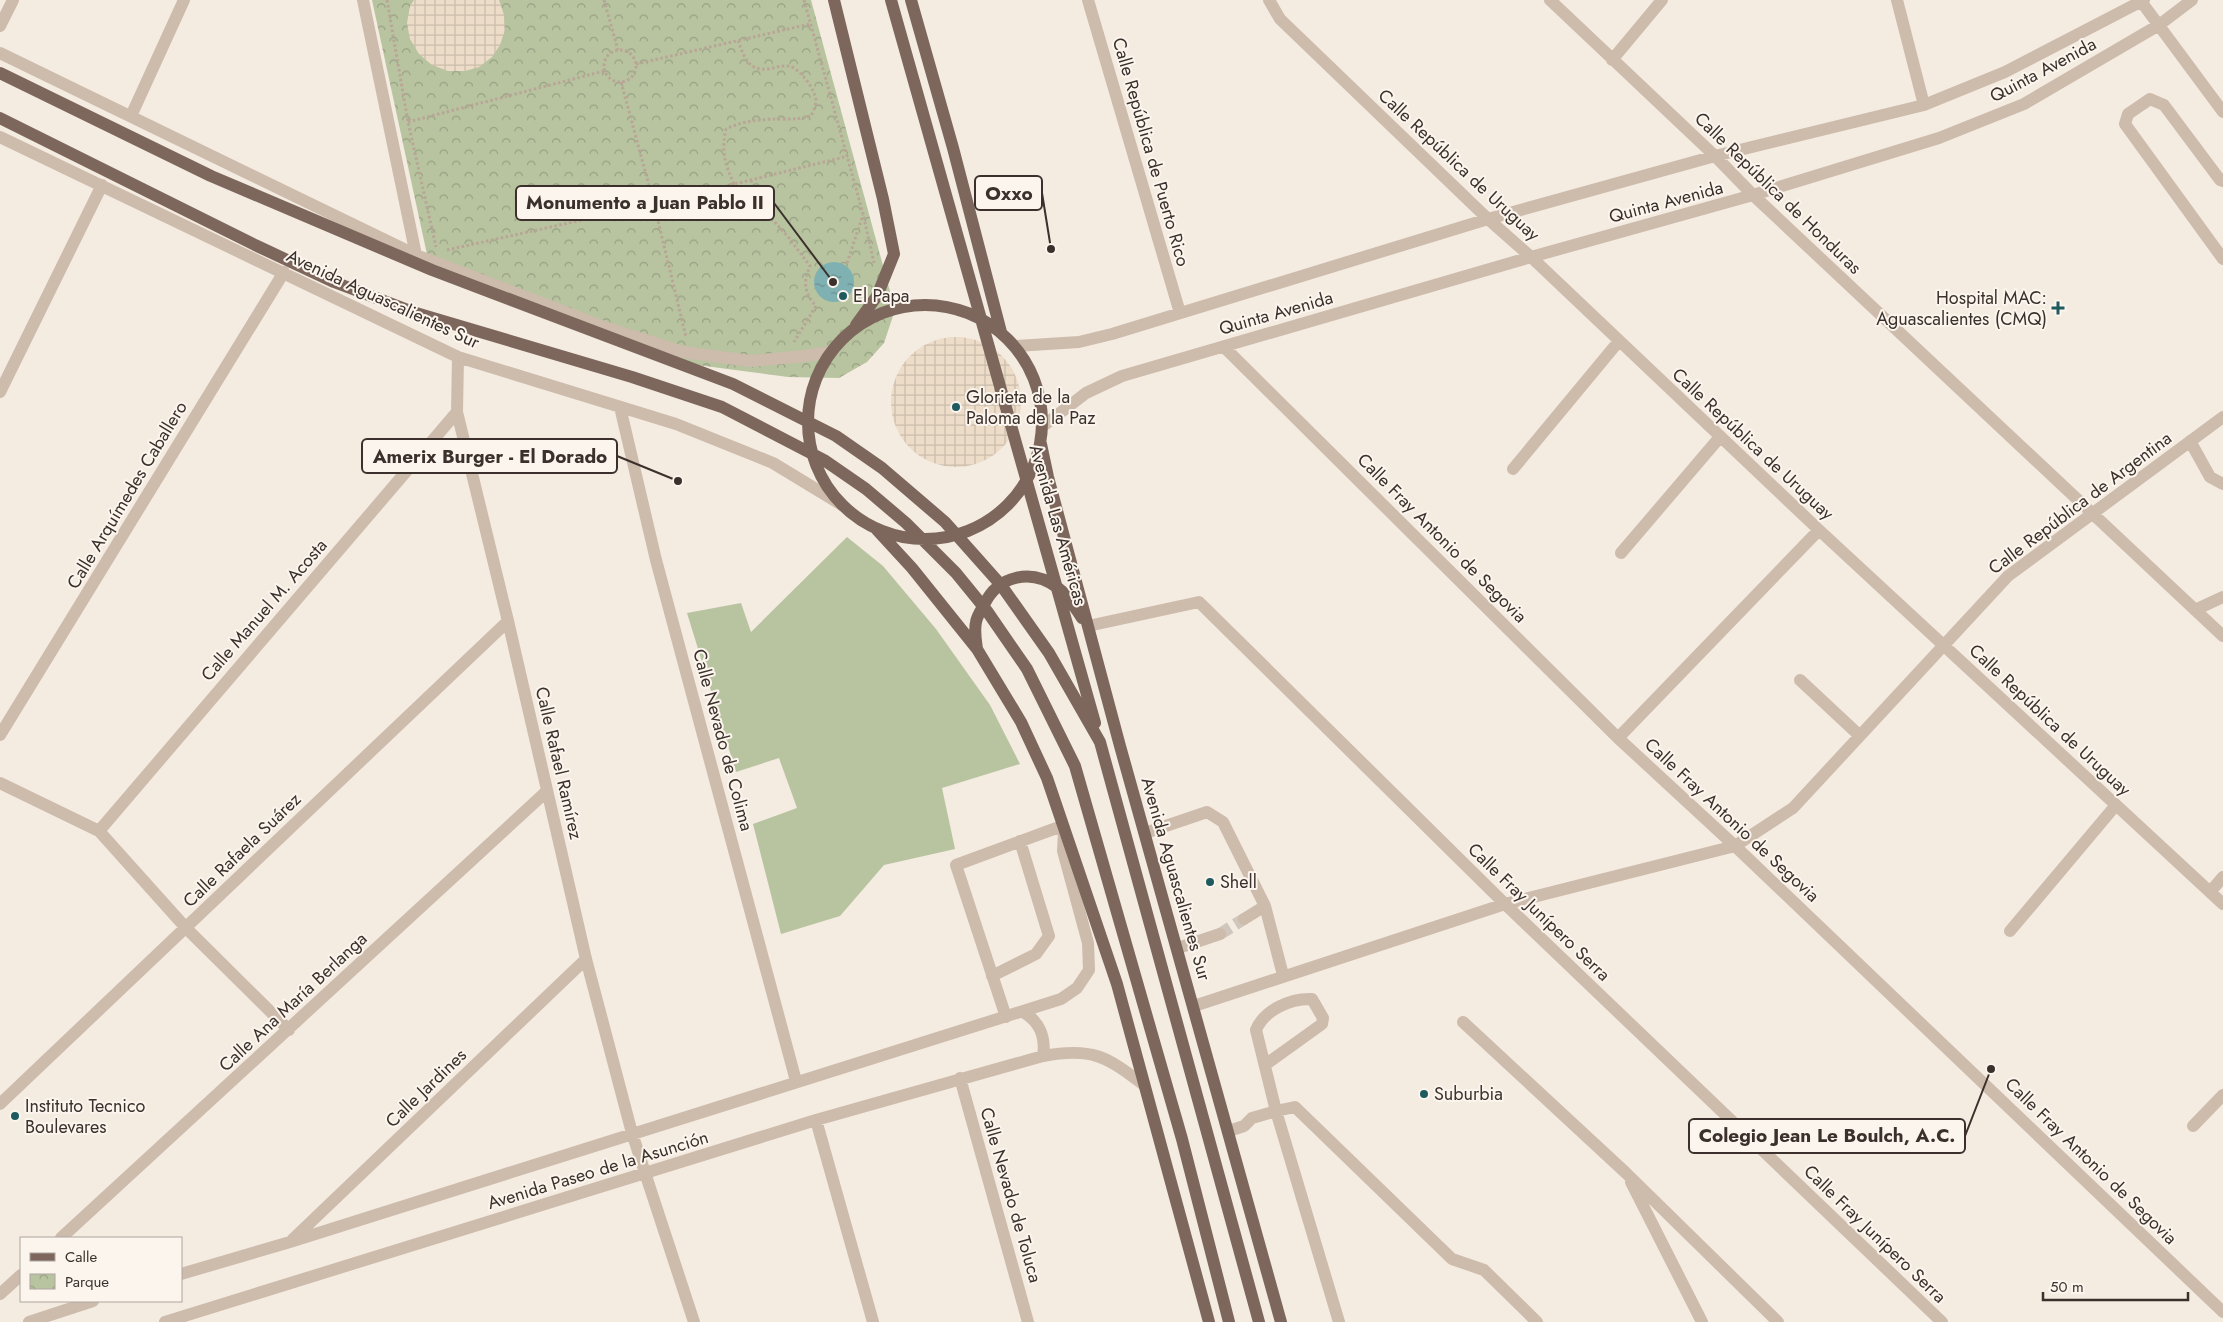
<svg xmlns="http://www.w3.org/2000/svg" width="2223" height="1322" viewBox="0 0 2223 1322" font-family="Jost,sans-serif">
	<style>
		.grass { fill: #b8c4a0 }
		.park { fill: url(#park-crowns) }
		.plaza { fill: url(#plaza-grid) }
		.water { fill: url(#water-ripples) }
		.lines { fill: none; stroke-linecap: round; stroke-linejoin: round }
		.minor-tunnel { stroke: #cfc6bd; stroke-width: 12; stroke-dasharray: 12 6; stroke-linecap: butt }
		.path { stroke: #b9a596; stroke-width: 3; stroke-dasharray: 2.5 2.5; stroke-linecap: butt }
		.minor { stroke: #cdbbac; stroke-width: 12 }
		.major { stroke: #7d675c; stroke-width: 12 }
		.poi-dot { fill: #1f5a5e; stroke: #fbf5ee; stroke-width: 2 }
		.labels { text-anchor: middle; stroke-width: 4; stroke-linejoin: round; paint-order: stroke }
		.street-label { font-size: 18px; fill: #3b302b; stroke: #fbf5ee }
		.poi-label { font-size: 18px; fill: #3b302b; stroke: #fbf5ee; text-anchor: start }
		.leader { fill: none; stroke: #3b302b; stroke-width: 2 }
		.callout-dot { fill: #3b302b; stroke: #fbf5ee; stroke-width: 2 }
		.callout { fill: #fbf5ee; stroke: #3b302b; stroke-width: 2 }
		.callout-label { font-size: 19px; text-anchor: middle; font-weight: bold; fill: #3b302b }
	</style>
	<defs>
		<pattern id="park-crowns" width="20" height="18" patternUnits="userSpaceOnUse" patternTransform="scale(1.25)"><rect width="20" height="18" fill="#b8c4a0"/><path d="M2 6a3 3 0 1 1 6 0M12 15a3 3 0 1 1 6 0" fill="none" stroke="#97a083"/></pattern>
		<pattern id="plaza-grid" width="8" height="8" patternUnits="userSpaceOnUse" patternTransform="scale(1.25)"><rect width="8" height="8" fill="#ecdcc8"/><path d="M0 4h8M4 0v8" fill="none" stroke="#cbbdac"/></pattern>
		<pattern id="water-ripples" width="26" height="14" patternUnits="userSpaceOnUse" patternTransform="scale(1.25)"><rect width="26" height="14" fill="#7fb0b2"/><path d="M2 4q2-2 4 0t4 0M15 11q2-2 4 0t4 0" fill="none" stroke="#699091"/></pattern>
	</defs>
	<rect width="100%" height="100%" fill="#f4ebe1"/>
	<!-- grass -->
	<path class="grass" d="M 847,537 L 883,566 L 936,629 L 990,705 L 1020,764 L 942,788 L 955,849 L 884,865 L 840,916 L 781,934 L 753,824 L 797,808 L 779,758 L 736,772 L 687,613 L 741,603 L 751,632 Z"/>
	<!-- park -->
	<path class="park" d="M 372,0 L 811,0 L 895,310 L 884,343 L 867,362 L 839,378 L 788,377 L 697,365 L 428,259 Z"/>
	<!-- plaza -->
	<path class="plaza" d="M 414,0 L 499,0 L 504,15 L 505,30 L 500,45 L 492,57 L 479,67 L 465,71 L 448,71 L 432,65 L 419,54 L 410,39 L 407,23 L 410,6 Z
		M891 402a65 65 0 1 1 130 0a65 65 0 1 1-130 0Z"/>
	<!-- water -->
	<path class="water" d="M814 282a20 20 0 1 1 40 0a20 20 0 1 1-40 0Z"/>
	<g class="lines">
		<!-- minor-tunnel -->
		<path class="minor-tunnel" d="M 1220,934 L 1244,919"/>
		<!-- path -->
		<path class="path" d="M 387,0 L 408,122 L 436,247
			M 604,0 L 618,50
			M 804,0 L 863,214 L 874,263
			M604 66a16 16 0 1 1 32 0a16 16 0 1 1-32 0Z
			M 636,64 L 810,24
			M 621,82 L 654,204 L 848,156
			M 408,122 L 604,71
			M 751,180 L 755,200 L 789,238 L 810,266 C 803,282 804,293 816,306 L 794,342
			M 734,184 C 725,165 721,150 726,129 C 745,120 763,119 784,119 C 794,119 801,119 811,116 C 813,112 816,105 816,101 C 816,90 799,67 788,66 C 776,65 766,73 754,67 C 744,61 742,50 738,41
			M 447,250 L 654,204 L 686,337
			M 847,263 L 863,215"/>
		<!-- minor -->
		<path class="minor" d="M 363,0 L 416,255
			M 1088,0 L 1180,313
			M 1269,0 L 1280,19 L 1488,219 L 1531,257 L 1819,530 L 2223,904
			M 1550,0 L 1715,156 L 1753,195 L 2223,636
			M 1897,0 L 1924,105
			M 2140,0 L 2223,112
			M 0,26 L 13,0
			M 0,53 L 416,255 L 607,328 L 683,352 L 750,361 L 805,356 L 830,352
			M 1612,60 L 1662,0
			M 131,116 L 184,0
			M 0,137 L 458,357 L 676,424 L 773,463 L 842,505
			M 2223,181 L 2220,180 L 2164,105 L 2150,99 L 2128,114 L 2125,124 L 2223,259
			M 1015,346 L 1079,342 L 1112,334 L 1488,219 L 1715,156 L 1924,105 L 2005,72 L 2144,0
			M 1224,347 L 1618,738 L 1735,846 L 2223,1312
			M 458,357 L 457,412 L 508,621 L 586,959 L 632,1133 L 694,1322
			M 0,392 L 102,185
			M 620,407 L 656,560 L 796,1081
			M 1043,426 L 1086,393 L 1122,376 L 1531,257 L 1753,195 L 1939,138 L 2024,104 L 2159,25 L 2192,0
			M 2190,441 L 2210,477 L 2223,484
			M 1513,469 L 1619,341
			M 1621,553 L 1720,437
			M 2195,610 L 2223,597
			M 1088,626 L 1199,602 L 1505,904 L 1942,1322
			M 1800,680 L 1860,736
			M 0,735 L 284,272
			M 1618,738 L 1819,530
			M 0,783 L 99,831 L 186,928 L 289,1030
			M 99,831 L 457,412
			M 1145,833 L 1207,812 L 1223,822 L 1265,906 L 1283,975
			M 2210,892 L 2223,877
			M 1244,919 L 1265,906
			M 2010,931 L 2116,805
			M 1178,948 L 1220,934
			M 992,976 L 1036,954 L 1049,936 L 1020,841
			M 1194,1006 L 1505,904 L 1735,846 L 1793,808 L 2008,576 L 2223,417
			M 1023,1012 C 1039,1021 1046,1037 1043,1056
			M 1006,1017 L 956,865 L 1062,826
			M 1463,1022 L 1626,1173 L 1778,1322
			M 1265,1065 L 1322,1024 L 1323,1018 L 1312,999 C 1291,998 1264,1010 1256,1030 L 1276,1111 L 1295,1107 L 1452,1259 L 1484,1270 L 1537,1322
			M 960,1078 L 1028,1322
			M 0,1104 L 508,621
			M 816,1120 L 873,1322
			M 2193,1126 L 2223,1095
			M 1229,1131 L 1244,1126 L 1252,1118 L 1276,1111 L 1339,1322
			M 1631,1182 L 1702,1322
			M 61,1238 L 547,791
			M 292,1240 L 586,959
			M 181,1274 L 290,1242 L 1061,999 L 1077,988 L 1089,970 L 1088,943 L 1063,851 L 1064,831
			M 0,1294 L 21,1275
			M 29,1322 L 93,1301
			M 165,1322 L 816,1120 L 1043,1056 C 1092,1047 1106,1056 1144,1085"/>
		<!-- major -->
		<path class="major" d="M 834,0 L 883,199 L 894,254 L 877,296 L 856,325
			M 891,0 L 1095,723
			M 911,0 L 953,148 L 1001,332
			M 0,73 L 211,176 L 432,270 L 733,384 L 836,436 L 882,468 L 945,522 L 1001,585 L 1049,653 L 1100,742 L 1259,1322
			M 0,118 L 255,245 L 334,282 L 416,313 L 632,377 L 722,407 L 824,460 L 866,489 L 906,523 L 956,573 L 987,611 L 1027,669 L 1075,766 L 1182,1139 L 1229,1322
			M808 422a117 117 0 1 1 234 0a117 117 0 1 1-234 0Z
			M 1041,444 L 1048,477 L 1120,746 L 1281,1322
			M 877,530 L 912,568 L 977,649 L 1021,722 L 1047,778 L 1117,984 L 1209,1322
			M 977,649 C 976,641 974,631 976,622 C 977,616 981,610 984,605 C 998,575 1032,568 1058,588 C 1068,595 1075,608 1082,618"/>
	</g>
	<!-- markers -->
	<g class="poi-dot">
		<circle cx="843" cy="296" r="5"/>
		<path d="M2055.5 300.5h5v5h5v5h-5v5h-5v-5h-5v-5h5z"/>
		<circle cx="956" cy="407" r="5"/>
		<circle cx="1210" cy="882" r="5"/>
		<circle cx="1424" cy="1094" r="5"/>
		<circle cx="15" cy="1116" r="5"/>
	</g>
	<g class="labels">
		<!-- street labels -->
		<g class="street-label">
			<text transform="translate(2043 70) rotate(-28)" y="6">Quinta Avenida</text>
			<text transform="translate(1151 152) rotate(74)" y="6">Calle República de Puerto Rico</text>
			<text transform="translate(1459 165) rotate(43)" y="6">Calle República de Uruguay</text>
			<text transform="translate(1778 193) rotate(44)" y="6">Calle República de Honduras</text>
			<text transform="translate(1666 202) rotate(-15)" y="6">Quinta Avenida</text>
			<text transform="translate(383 299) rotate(25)" y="6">Avenida Aguascalientes Sur</text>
			<text transform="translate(1276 313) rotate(-16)" y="6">Quinta Avenida</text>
			<text transform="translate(1753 444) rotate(43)" y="6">Calle República de Uruguay</text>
			<text transform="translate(127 495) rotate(-59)" y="6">Calle Arquímedes Caballero</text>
			<text transform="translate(2080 503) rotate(-37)" y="6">Calle República de Argentina</text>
			<text transform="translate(1058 525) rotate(74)" y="6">Avenida Las Américas</text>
			<text transform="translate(1442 538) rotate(45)" y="6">Calle Fray Antonio de Segovia</text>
			<text transform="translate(264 610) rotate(-49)" y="6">Calle Manuel M. Acosta</text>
			<text transform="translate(2050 720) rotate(43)" y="6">Calle República de Uruguay</text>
			<text transform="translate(723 740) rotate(75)" y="6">Calle Nevado de Colima</text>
			<text transform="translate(559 763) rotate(77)" y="6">Calle Rafael Ramírez</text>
			<text transform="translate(1732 820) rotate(43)" y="6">Calle Fray Antonio de Segovia</text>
			<text transform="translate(242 850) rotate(-44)" y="6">Calle Rafaela Suárez</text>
			<text transform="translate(1176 879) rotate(74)" y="6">Avenida Aguascalientes Sur</text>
			<text transform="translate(1539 912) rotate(44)" y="6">Calle Fray Junípero Serra</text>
			<text transform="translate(293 1002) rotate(-43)" y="6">Calle Ana María Berlanga</text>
			<text transform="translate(426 1088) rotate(-44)" y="6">Calle Jardines</text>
			<text transform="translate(2091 1161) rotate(44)" y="6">Calle Fray Antonio de Segovia</text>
			<text transform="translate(598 1170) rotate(-17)" y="6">Avenida Paseo de la Asunción</text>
			<text transform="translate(1011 1195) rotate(74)" y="6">Calle Nevado de Toluca</text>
			<text transform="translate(1875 1234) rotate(44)" y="6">Calle Fray Junípero Serra</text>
		</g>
		<!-- poi labels -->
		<g class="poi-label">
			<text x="853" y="302">El Papa</text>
			<text x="2047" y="304" text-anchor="end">Hospital MAC:<tspan x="2047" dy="21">Aguascalientes (CMQ)</tspan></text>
			<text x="966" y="403">Glorieta de la<tspan x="966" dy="21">Paloma de la Paz</tspan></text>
			<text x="1220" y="888">Shell</text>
			<text x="1434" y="1100">Suburbia</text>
			<text x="25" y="1112">Instituto Tecnico<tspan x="25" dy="21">Boulevares</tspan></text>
		</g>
	</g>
	<!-- callouts -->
	<path class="leader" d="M1051 249L1042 193M833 282L774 203M678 481L617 456M1991 1069L1965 1136"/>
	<g class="callout-dot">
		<circle cx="1051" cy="249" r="5"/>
		<circle cx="833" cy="282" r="5"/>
		<circle cx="678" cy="481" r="5"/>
		<circle cx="1991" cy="1069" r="5"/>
	</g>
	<g class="callout">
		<rect x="975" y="176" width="67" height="34" rx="5"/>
		<rect x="516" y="186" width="258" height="34" rx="5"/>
		<rect x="362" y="439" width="255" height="34" rx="5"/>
		<rect x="1689" y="1119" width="276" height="34" rx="5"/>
	</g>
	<g class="callout-label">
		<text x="1009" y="200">Oxxo</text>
		<text x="645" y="209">Monumento a Juan Pablo II</text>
		<text x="490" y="463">Amerix Burger - El Dorado</text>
		<text x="1827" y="1142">Colegio Jean Le Boulch, A.C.</text>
	</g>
	<!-- legend -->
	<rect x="20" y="1237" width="162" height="65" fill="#fbf5ee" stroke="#aea6a0"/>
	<rect x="30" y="1253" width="25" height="8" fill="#7d675c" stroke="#aea6a0"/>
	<text x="65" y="1262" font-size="15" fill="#3b302b">Calle</text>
	<rect x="30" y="1274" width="25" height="15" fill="url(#park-crowns)" stroke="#aea6a0"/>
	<text x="65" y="1287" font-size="15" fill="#3b302b">Parque</text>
	<!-- scale -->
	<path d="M2043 1292v8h145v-8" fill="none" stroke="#3b302b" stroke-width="2.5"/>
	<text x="2050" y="1292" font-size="15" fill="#3b302b" stroke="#fbf5ee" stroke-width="4" paint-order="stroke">50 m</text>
</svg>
